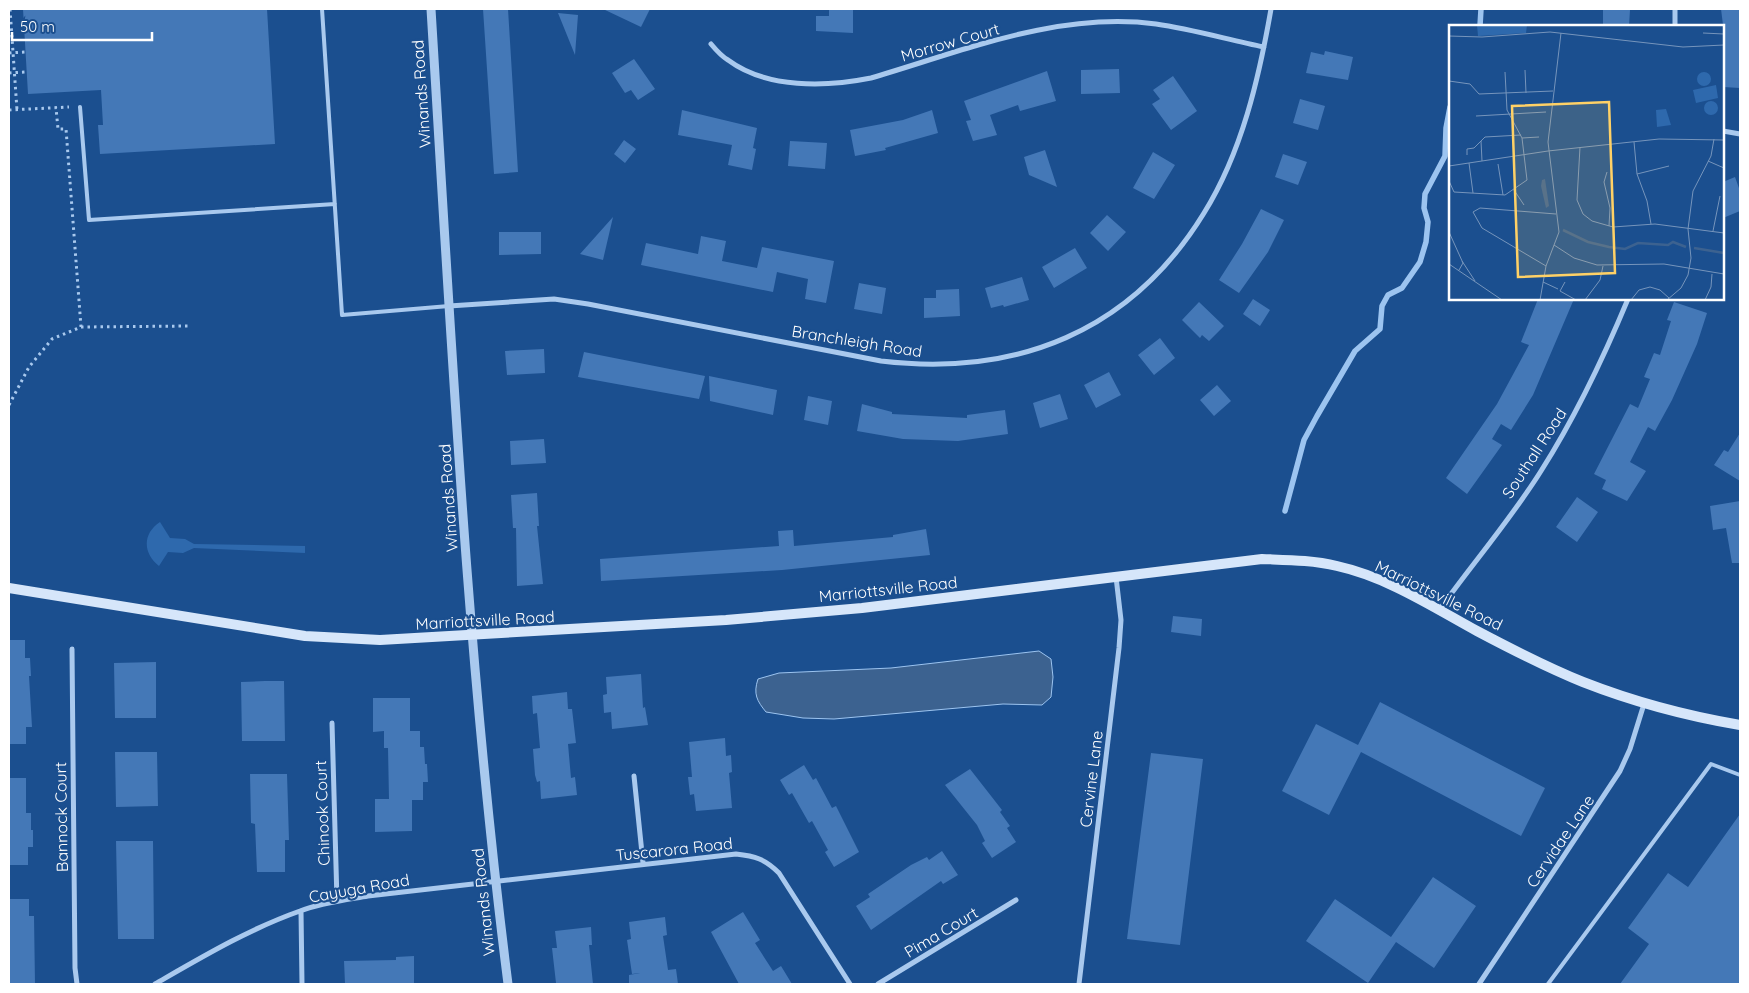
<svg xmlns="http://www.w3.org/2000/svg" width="1749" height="993" viewBox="0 0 1749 993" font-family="Quicksand,sans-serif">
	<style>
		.green { fill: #2e69ad }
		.water { fill: #3c6290; stroke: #9cc4f0 }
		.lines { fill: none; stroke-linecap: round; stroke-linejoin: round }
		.stream { stroke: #9cc4f0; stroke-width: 5.5 }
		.building { fill: #4478b7 }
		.path { stroke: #a9c9ee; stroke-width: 3; stroke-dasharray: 2.5 4; stroke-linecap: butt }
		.service { stroke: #a9c9ee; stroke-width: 4 }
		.minor { stroke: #a9c9ee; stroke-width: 5 }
		.tertiary { stroke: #a9c9ee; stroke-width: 9 }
		.secondary { stroke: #d6e6fa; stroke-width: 10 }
		.labels { text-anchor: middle; stroke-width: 4.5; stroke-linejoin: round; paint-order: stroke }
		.street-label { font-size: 16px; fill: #fff; stroke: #1b4f8f }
		.inset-river { fill: none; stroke: #3c6290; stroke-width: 2.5 }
		.inset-road { fill: none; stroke: #7695bc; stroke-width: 1 }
		.view { fill: #ffd166; fill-opacity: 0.15; stroke: #ffd166; stroke-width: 2.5 }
		.inset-edge { fill: none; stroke: #fff; stroke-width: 2.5 }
	</style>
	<rect width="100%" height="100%" fill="#1b4f8f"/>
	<!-- green -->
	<path class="green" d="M 160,522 L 170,538 L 185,539 L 194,544 L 305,546 L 305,553 L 194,548 L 183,553 L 168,552 L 159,566 C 143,553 142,534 160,522 Z"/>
	<!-- water -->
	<path class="water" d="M 1039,651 L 1051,659 L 1053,677 L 1051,697 L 1042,705 L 1003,704 L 834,719 L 803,718 L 766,712 C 757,701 753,694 758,679 L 779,673 L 891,668 Z"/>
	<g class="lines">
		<!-- stream -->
		<path class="stream" d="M 1480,26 L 1481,9
			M 1285,511 L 1304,440 L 1317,416 L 1355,351 L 1380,329 L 1382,306 L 1388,295 L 1402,288 L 1420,262 L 1426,242 L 1428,222 L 1424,208 L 1425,194 L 1445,156 L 1446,128 L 1450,107"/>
	</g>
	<!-- building -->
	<path class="building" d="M 23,9 L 267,9 L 275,144 L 100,154 L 98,125 L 103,125 L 101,90 L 28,94 Z
		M 483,9 L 508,9 L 518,172 L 494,174 Z
		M 603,9 L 650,9 L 641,27 Z
		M 829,9 L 853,9 L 853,33 L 816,31 L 816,16 L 829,16 Z
		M 1721,9 L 1740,9 L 1740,88 L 1723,87 L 1723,25 Z
		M 1603,10 L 1630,10 L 1629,26 L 1603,26 Z
		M 558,13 L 578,15 L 575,55 Z
		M 1325,51 L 1353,57 L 1348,80 L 1306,73 L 1311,52 L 1324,55 Z
		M 634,59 L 655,89 L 638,100 L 631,90 L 625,93 L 612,73 Z
		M 1119,69 L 1120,93 L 1081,94 L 1081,70 Z
		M 1047,71 L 1056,101 L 1020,111 L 1018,105 L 990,115 L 997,135 L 973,141 L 966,121 L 971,120 L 964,101 Z
		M 1173,76 L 1197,111 L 1171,130 L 1152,104 L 1160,99 L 1153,90 Z
		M 1300,99 L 1325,106 L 1318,130 L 1293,123 Z
		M 682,110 L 757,128 L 753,148 L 756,149 L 752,170 L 728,165 L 732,145 L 678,135 Z
		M 932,110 L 938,133 L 885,148 L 886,150 L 855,156 L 850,130 L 903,120 Z
		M 624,140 L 636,149 L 625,163 L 614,154 Z
		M 790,141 L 827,143 L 825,169 L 788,166 Z
		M 1045,150 L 1057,187 L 1029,175 L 1024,157 Z
		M 1153,152 L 1175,165 L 1154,199 L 1133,188 Z
		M 1283,154 L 1307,162 L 1298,185 L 1275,177 Z
		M 1735,177 L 1740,191 L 1740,211 L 1723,218 L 1723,182 Z
		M 1261,209 L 1284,220 L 1268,252 L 1239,293 L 1219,280 L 1242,244 Z
		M 1107,215 L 1126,232 L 1108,251 L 1090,233 Z
		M 613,217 L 603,260 L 580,254 Z
		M 499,232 L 541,232 L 541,254 L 499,255 Z
		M 701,236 L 726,241 L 722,261 L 757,268 L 762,247 L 834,261 L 826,303 L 805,299 L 808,279 L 781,273 L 777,272 L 773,292 L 641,265 L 646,243 L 698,254 Z
		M 1075,248 L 1087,268 L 1054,288 L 1042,267 Z
		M 1022,277 L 1029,300 L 1004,307 L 1003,305 L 991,308 L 985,288 Z
		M 859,283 L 886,288 L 882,314 L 854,309 Z
		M 959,289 L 960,316 L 924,318 L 924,298 L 936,298 L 936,290 Z
		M 1253,299 L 1270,310 L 1260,326 L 1243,314 Z
		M 1538,299 L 1574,299 L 1533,395 L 1511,430 L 1501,424 L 1492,439 L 1502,445 L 1467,494 L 1446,478 L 1497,404 L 1529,345 L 1521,342 Z
		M 1199,302 L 1224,326 L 1209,341 L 1202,335 L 1200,338 L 1182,320 Z
		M 1674,302 L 1707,313 L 1697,344 L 1672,400 L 1655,431 L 1648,427 L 1630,462 L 1646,471 L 1627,501 L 1602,489 L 1606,480 L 1594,474 L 1630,404 L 1638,408 L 1650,379 L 1644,377 L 1654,353 L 1660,355 L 1671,321 L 1667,320 Z
		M 1160,338 L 1175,358 L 1154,375 L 1138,355 Z
		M 544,349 L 545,373 L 507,375 L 505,351 Z
		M 584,352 L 705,376 L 699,399 L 578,377 Z
		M 1109,372 L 1121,395 L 1096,408 L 1084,385 Z
		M 709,376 L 777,390 L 773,415 L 710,401 Z
		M 1217,385 L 1231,401 L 1214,416 L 1200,400 Z
		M 1060,394 L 1068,419 L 1040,428 L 1033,403 Z
		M 808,396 L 832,401 L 828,425 L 804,420 Z
		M 862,404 L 892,412 L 892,414 L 967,418 L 967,415 L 1005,410 L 1008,434 L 958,441 L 903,439 L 857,431 Z
		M 1740,433 L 1740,481 L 1714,465 L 1724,450 L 1728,452 Z
		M 544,439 L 546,463 L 511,465 L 510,441 Z
		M 537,493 L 539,526 L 537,526 L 543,584 L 517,586 L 516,528 L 513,528 L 511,495 Z
		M 1577,497 L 1598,512 L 1577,542 L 1556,527 Z
		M 1740,501 L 1740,563 L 1732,563 L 1726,528 L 1713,530 L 1710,506 Z
		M 926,529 L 930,555 L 782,570 L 601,581 L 600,559 L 779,546 L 778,531 L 793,530 L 794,546 L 893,537 L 893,535 Z
		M 1173,616 L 1202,619 L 1201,636 L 1171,632 Z
		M 9,640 L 25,640 L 25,658 L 30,658 L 31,676 L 29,676 L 32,727 L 26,727 L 26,744 L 9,744 Z
		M 156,662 L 156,718 L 115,718 L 114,663 Z
		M 641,674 L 643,708 L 645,707 L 648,725 L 612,729 L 611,712 L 604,713 L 603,695 L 607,694 L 606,677 Z
		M 265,681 L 284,681 L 285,741 L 242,741 L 241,682 Z
		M 567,692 L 568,709 L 572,709 L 576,743 L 568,744 L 571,778 L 575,777 L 577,795 L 541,799 L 540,781 L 537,782 L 535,775 L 533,749 L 540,748 L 537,713 L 533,714 L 532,696 Z
		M 373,698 L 410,698 L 410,731 L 420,731 L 420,747 L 424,747 L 425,764 L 427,764 L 428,782 L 423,782 L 423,800 L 412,800 L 412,831 L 375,832 L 375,799 L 389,799 L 388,748 L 384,748 L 384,731 L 373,732 Z
		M 1380,702 L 1545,788 L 1521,836 L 1361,752 L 1329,815 L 1282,791 L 1316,724 L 1358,745 Z
		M 725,738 L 726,756 L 731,755 L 732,772 L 729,773 L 732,808 L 696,811 L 694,794 L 690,795 L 688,777 L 692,777 L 689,742 Z
		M 115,752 L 157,752 L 158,806 L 116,807 Z
		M 1151,753 L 1203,759 L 1180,945 L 1127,939 Z
		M 804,765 L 813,780 L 816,778 L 832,808 L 836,806 L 859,852 L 834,867 L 825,852 L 828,850 L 812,821 L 809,823 L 792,793 L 789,795 L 780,780 Z
		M 970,769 L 1002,810 L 1000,812 L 1010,826 L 1007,828 L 1016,842 L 992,858 L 982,843 L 985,841 L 977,825 L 945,785 Z
		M 250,774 L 287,774 L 289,840 L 285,840 L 285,872 L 257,872 L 255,824 L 251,823 Z
		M 9,778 L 26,778 L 26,813 L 31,813 L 31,830 L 33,830 L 33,847 L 28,847 L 28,865 L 9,865 Z
		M 1740,814 L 1740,984 L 1620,984 L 1649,944 L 1628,928 L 1668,873 L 1688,887 Z
		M 116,841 L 153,841 L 154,939 L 118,939 Z
		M 942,851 L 958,875 L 943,884 L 941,881 L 871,930 L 856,906 L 870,897 L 868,894 L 911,865 L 927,857 L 929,860 Z
		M 1433,877 L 1476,906 L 1434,968 L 1396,942 L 1368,983 L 1306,941 L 1335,899 L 1391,937 Z
		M 9,899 L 29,899 L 29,916 L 34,916 L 35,984 L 9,984 Z
		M 743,912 L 760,940 L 755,943 L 773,971 L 781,966 L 792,984 L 739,984 L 711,932 Z
		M 665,917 L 667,935 L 663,936 L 668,970 L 676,969 L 678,984 L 629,984 L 629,975 L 640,973 L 632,974 L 627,940 L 631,939 L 629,922 Z
		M 591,927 L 592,945 L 589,945 L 593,984 L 556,983 L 552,948 L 557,948 L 555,931 Z
		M 414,956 L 414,984 L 345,984 L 344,961 L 396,960 L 396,957 Z"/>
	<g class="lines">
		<!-- path -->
		<path class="path" d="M 10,9 L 17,110
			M 9,53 L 25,52
			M 9,73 L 26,72
			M 9,110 L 69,107
			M 81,327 L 189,326
			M 9,405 L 29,367 L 52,339 L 81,327 L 66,129 L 58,129 L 56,108"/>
		<!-- service -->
		<path class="service" d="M 322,9 L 342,315 L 449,306
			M 80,107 L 89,220 L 335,204
			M 1548,984 L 1711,764 L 1740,775"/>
		<!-- minor -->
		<path class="minor" d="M 1675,26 L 1675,9
			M 711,44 C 716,50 721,56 728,60 C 767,89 826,87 871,78 C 963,51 1059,11 1156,24 C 1192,29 1229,40 1264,47
			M 1723,131 L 1740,134
			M 449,306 L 554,299 L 588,304 L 881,361 C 1017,377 1131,332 1204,213 C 1242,152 1259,78 1271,9
			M 1440,609 C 1473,563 1511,519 1541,471 C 1576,416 1603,359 1628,299
			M 72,649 L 75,968 L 77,984
			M 332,723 L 337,901
			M 634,776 L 643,863
			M 301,911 L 302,984
			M 155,984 C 202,957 249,929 300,911 C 321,903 345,900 368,896 L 736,854 C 755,856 765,859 779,873 L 850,984
			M 878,984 L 1016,900
			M 1079,984 L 1119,648 L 1121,620 L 1116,577
			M 1479,984 L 1620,771 L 1630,749 L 1644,704"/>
		<!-- tertiary -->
		<path class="tertiary" d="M 431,9 C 451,334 467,661 508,984"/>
		<!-- secondary -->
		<path class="secondary" d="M 9,588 L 305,636 L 380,640 L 726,620 L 862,608 L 1262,559 C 1287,560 1312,560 1337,566 C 1387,577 1433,607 1477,631 C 1511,649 1548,668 1583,682 C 1634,702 1687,716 1740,725"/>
	</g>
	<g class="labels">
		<!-- street labels -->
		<g class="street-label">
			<text transform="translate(950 42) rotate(-16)" y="6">Morrow Court</text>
			<text transform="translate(421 94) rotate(-94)" y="6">Winands Road</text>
			<text transform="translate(857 341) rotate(9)" y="6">Branchleigh Road</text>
			<text transform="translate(1534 453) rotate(-57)" y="6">Southall Road</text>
			<text transform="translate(448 498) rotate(-94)" y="6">Winands Road</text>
			<text transform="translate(888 589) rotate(-6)" y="6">Marriottsville Road</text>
			<text transform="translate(1439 595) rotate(26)" y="6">Marriottsville Road</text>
			<text transform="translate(485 620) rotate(-3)" y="6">Marriottsville Road</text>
			<text transform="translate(1091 779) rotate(-83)" y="6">Cervine Lane</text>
			<text transform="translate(322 813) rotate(-92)" y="6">Chinook Court</text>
			<text transform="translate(61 817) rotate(-91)" y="6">Bannock Court</text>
			<text transform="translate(1560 841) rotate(-56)" y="6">Cervidae Lane</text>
			<text transform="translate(674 849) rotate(-6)" y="6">Tuscarora Road</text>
			<text transform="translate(359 888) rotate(-10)" y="6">Cayuga Road</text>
			<text transform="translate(483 902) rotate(-96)" y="6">Winands Road</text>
			<text transform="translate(941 932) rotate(-31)" y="6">Pima Court</text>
		</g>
	</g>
	<!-- overview -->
	<g transform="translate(1449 25)">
		<rect width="275" height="275" fill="#1b4f8f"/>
		<path d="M 28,0 L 78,0 L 77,8 L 29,11 ZM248 54a7 7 0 1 1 14 0a7 7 0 1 1-14 0ZM 267,60 L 269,73 L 247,78 L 244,65 ZM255 83a7 7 0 1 1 14 0a7 7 0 1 1-14 0ZM 217,84 L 222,100 L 208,102 L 207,85 Z" fill="#2e69ad"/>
		<path d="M 96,154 L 100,181 L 97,183 L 92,161 L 93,155 Z" fill="#3c6290"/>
		<path class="inset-river" d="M 114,205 L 139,217 L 160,222 L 176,224 L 189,218 L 219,220 L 224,217 L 237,222M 245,223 L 275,228"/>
		<path class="inset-road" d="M 254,8 L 275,9M 0,11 L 33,12 L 101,7 L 234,22 L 275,20M 76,45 L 77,68M 0,56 L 21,59 L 30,69 L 104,66M 27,91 L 97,87M 73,113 L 90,112M 32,116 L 33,136M 185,117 L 188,149 L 198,176 L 202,199M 131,122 L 128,175 L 134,189 L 143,196 L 164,202 L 206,199 L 275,208M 18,130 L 18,124 L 25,123 L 36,112 L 72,110M 259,136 L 275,143M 20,138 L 24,168M 49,139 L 54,170M 0,141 L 99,126 L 210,114 L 275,115M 158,147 L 155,157 L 161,183 L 160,201M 188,149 L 220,141M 0,156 L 5,167 L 56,170 L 78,155 L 73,113 L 58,85 L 56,47M 65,165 L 75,180M 264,206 L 271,171M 0,207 L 14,238 L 10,245M 105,220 L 125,233 L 148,240 L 215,239 L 275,249M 13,236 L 26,256M 0,239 L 53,275M 97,241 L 33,203 L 24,187 L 31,183 L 107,189M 94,257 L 109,264M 116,257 L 111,266 L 127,275M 91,275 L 97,241 L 110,207 L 99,117 L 112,8M 136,275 L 151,255 L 154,241M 182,275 L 190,265 L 201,262 L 211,265 L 220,273M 218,275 L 232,263 L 239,250 L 242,233 L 239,204 L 244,166 L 262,131 L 265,114M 256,275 L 262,262 L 263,249"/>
		<path class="view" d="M 160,77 L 166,248 L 69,252 L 63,81 Z"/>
		<rect width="275" height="275" class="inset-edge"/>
	</g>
	<!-- border -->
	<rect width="1749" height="993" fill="none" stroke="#ffffff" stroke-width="20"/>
	<!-- scale -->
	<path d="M12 32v8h140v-8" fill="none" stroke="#ffffff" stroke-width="2.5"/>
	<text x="20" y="32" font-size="15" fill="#ffffff" stroke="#1b4f8f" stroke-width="4" paint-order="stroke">50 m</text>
</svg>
